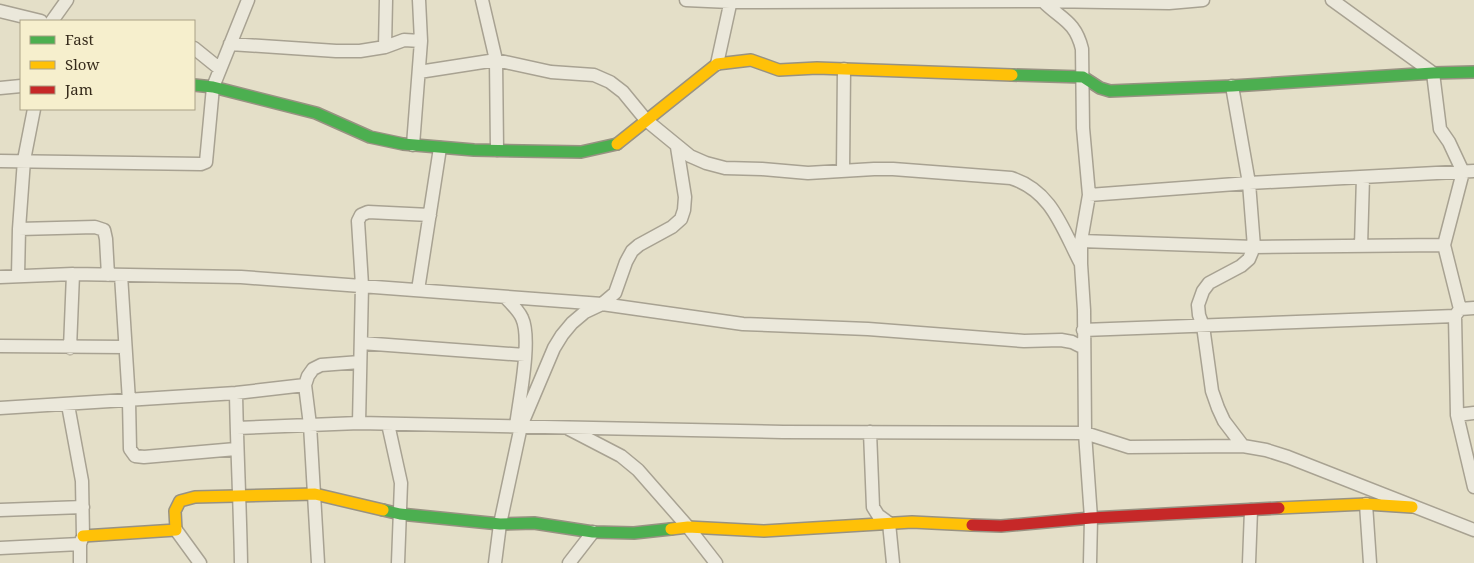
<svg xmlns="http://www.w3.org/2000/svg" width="1474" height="563" viewBox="0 0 1474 563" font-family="'Noto Serif',serif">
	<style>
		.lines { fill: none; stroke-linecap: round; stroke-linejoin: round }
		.street-casing { stroke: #a8a292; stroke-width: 15 }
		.fast-casing { stroke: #989282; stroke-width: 14 }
		.slow-casing { stroke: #989282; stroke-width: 14 }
		.jam-casing { stroke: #989282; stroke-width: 14 }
		.street { stroke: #ebe8db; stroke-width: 12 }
		.fast { stroke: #4caf50; stroke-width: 11 }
		.slow { stroke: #ffc107; stroke-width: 11 }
		.jam { stroke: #c62828; stroke-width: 11 }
	</style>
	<rect width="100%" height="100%" fill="#e4dfc8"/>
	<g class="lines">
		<defs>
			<path id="street" d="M 482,0 L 496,60 L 497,150
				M 686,0 L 730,2 L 1043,1 L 1169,3 L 1203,0
				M 1042,0 C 1060,19 1075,20 1082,49 L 1083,128 L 1089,195 L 1081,241 L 1081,264 L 1084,310 L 1085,433 L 1091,518 L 1090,563
				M 1332,0 L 1433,73 L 1440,129 L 1449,142 L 1463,172 L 1444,245 L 1460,309 L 1455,316 L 1457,415 L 1474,487
				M 0,11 L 41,21
				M 52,21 L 67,0
				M 230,44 L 336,51 L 360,51 L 385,47 L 404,40 L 421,41
				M 385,47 L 386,0
				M 194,48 L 220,69
				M 717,64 L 731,0
				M 419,72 L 496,60 L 551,72 L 594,75 L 610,82 L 623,92 L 646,120 L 690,156 L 706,163 L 725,168 L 762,169 L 808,173 L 874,169 L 893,169 L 1011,178 C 1052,191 1062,228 1081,264
				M 1232,86 L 1249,183 L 1254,247 L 1249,259 L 1241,266 L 1209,283 L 1203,291 L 1198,305 L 1199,315 L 1203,326 L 1212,391 L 1218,408 L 1224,421 L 1243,446
				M 0,88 L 21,86
				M 413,145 L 421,41 L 419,0
				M 0,161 L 201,164 L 206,162 L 213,87 L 248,0
				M 843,171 L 844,69
				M 1089,195 L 1249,183 L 1474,171
				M 19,229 L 95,227 L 104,230 L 106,239 L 108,275
				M 1081,241 L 1254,247 L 1444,245
				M 1361,246 L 1363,177
				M 121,275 L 129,401 L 130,449 L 135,456 L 144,457 L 236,449
				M 18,276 L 19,229 L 24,160 L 34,109
				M 0,277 L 73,274 L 241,277 L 602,304 L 743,324 L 868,329 L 1024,341 L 1061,340 L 1072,342 L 1084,348
				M 418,290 L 440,148
				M 505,297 C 511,303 519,311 522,318 C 532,339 519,401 516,426
				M 1460,309 L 1474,308
				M 1083,330 L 1455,316
				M 361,343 L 525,355
				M 0,346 L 125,347
				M 70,348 L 73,274
				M 236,393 C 237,450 240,506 241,563
				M 68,405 L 82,481 L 83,536 L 80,544 L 80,563
				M 0,408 L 236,393 L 305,385
				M 1457,415 L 1474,413
				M 359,423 L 362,285 L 358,221 L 361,215 L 368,212 L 430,215
				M 388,424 L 401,483 L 398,563
				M 237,428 L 359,423 L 783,432 L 1085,433 L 1129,447 L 1243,446 L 1266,450 L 1288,457 L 1474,530
				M 569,429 L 621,456 L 638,470 L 688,527 L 716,563
				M 870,432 L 873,507 L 878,515 L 889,523 L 893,563
				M 1366,504 L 1370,563
				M 0,510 L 83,507
				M 176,530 L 200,563
				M 0,548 L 80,544
				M 318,563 L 310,425 L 305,385 L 308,376 L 313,369 L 321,365 L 360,362
				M 495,563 L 500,524 L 521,426 L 554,348 L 562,335 L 572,323 L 585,312 L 602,304 L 615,293 L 626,262 L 632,251 L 639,245 L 672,227 L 681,219 L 684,210 L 685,197 L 677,147
				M 569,563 L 593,532
				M 1249,563 L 1251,510"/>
			<path id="fast" d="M 1012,75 L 1083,77 L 1100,88 L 1110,91 L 1232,86 L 1433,73 L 1474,72
				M 194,85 L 213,87 L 316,113 L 370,137 L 403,144 L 474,150 L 581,152 L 617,144
				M 383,510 L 400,514 L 500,524 L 534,523 L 593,532 L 634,533 L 671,529"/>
			<path id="slow" d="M 617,144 L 717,64 L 751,60 L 779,70 L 817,68 L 1012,75
				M 1279,508 L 1366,504 L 1412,507
				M 671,529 L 688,527 L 764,531 L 912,522 L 972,525
				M 83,536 L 176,530 L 175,511 L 180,501 L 195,497 L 315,494 L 383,510"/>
			<path id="jam" d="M 972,525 L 1001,526 L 1091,518 L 1279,508"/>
		</defs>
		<!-- street casing -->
		<use href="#street" class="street-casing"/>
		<!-- fast casing -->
		<use href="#fast" class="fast-casing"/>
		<!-- slow casing -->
		<use href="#slow" class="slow-casing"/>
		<!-- jam casing -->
		<use href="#jam" class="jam-casing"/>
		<!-- street -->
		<use href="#street" class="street"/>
		<!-- fast -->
		<use href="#fast" class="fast"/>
		<!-- slow -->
		<use href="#slow" class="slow"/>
		<!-- jam -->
		<use href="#jam" class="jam"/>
	</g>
	<!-- legend -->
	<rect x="20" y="20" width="175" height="90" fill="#f6efcd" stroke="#a9a186"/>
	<rect x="30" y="36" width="25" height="8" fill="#4caf50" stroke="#a9a186"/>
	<text x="65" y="45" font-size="15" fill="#362b1b">Fast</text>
	<rect x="30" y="61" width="25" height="8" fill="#ffc107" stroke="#a9a186"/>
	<text x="65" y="70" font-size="15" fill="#362b1b">Slow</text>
	<rect x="30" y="86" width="25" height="8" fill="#c62828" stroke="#a9a186"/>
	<text x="65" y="95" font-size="15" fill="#362b1b">Jam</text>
</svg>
